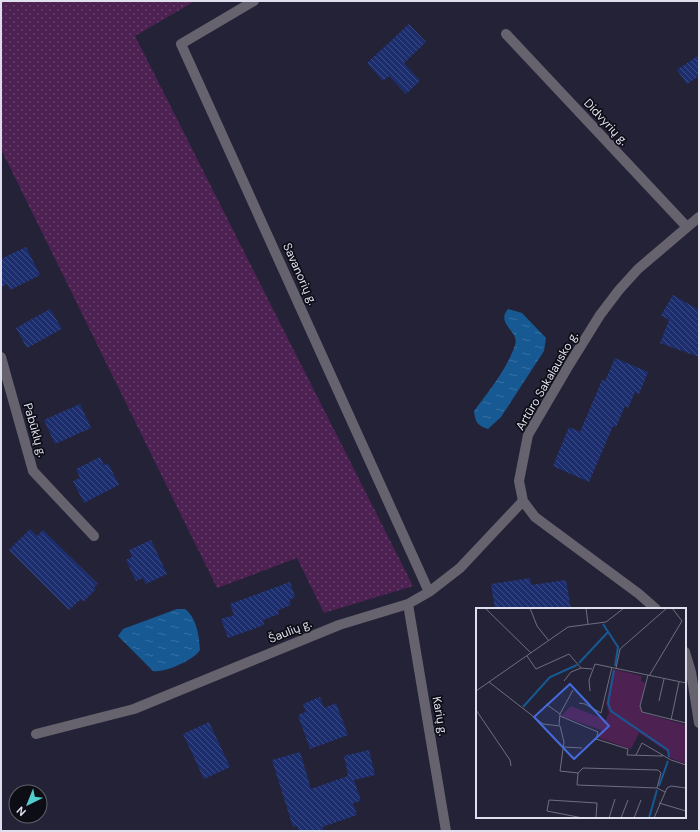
<svg xmlns="http://www.w3.org/2000/svg" width="700" height="832" viewBox="0 0 700 832" font-family="'DM Sans',sans-serif">
	<style>
		.grass { fill: url(#grass-dots) }
		.water { fill: url(#water-ripples) }
		.building { fill: url(#building-back-hatch) }
		.lines { fill: none; stroke-linecap: round; stroke-linejoin: round }
		.minor { stroke: #67636e; stroke-width: 10 }
		.labels { text-anchor: middle; stroke-width: 3.5; stroke-linejoin: round; paint-order: stroke }
		.street-label { font-size: 12px; fill: #dfdfee; stroke: #0d0d16 }
		.inset-river { fill: none; stroke: #175992; stroke-width: 2 }
		.inset-road { fill: none; stroke: #6f6e80; stroke-width: 1 }
		.view { fill: #446bdc; fill-opacity: 0.15; stroke: #446bdc; stroke-width: 2 }
		.inset-edge { fill: none; stroke: #dfdfee; stroke-width: 2 }
	</style>
	<defs>
		<pattern id="grass-dots" width="8" height="8" patternUnits="userSpaceOnUse"><rect width="8" height="8" fill="#4e2153"/><path d="M2 2h.1M6 6h.1" fill="none" stroke="#67416c" stroke-width="1.8" stroke-linecap="round"/></pattern>
		<pattern id="water-ripples" width="26" height="14" patternUnits="userSpaceOnUse"><rect width="26" height="14" fill="#175992"/><path d="M2 4q2-2 4 0t4 0M15 11q2-2 4 0t4 0" fill="none" stroke="#3870a2"/></pattern>
		<pattern id="building-back-hatch" width="6" height="6" patternUnits="userSpaceOnUse"><rect width="6" height="6" fill="#1d2e6e"/><path d="M-1 5l2 2M0 0l6 6M5-1l2 2" fill="none" stroke="#3d4c83"/></pattern>
	</defs>
	<rect width="100%" height="100%" fill="#242237"/>
	<!-- grass -->
	<path class="grass" d="M 1,1 L 195,1 L 135,36 L 413,586 L 324,613 L 297,558 L 217,588 L 1,149 Z"/>
	<!-- water -->
	<path class="water" d="M 508,309 L 522,313 L 546,338 L 544,351 L 501,417 L 488,429 C 477,426 475,421 474,411 C 489,391 507,369 515,345 C 520,331 495,324 508,309 Z
		M 177,609 L 185,609 C 197,618 199,636 200,650 C 194,660 165,673 153,671 L 118,636 L 123,629 Z"/>
	<!-- building -->
	<path class="building" d="M 409,24 L 426,42 L 404,63 L 420,81 L 406,94 L 389,76 L 383,81 L 367,63 Z
		M 699,55 L 699,76 L 687,84 L 677,70 Z
		M 26,247 L 40,275 L 10,290 L 7,284 L 1,287 L 1,259 Z
		M 673,295 L 699,310 L 699,357 L 660,343 L 669,320 L 661,315 Z
		M 50,309 L 62,329 L 27,348 L 16,328 Z
		M 615,358 L 648,372 L 639,394 L 635,392 L 628,408 L 625,406 L 616,427 L 613,426 L 589,482 L 553,466 L 569,427 L 580,432 L 602,380 L 605,381 Z
		M 80,404 L 91,428 L 55,444 L 44,420 Z
		M 100,457 L 104,465 L 108,463 L 119,485 L 84,503 L 73,481 L 80,478 L 76,469 Z
		M 30,529 L 37,536 L 43,530 L 98,584 L 94,587 L 96,589 L 83,602 L 81,599 L 69,610 L 9,550 Z
		M 151,540 L 167,574 L 146,584 L 143,578 L 136,581 L 126,560 L 132,557 L 129,550 Z
		M 530,578 L 531,585 L 566,580 L 571,609 L 495,609 L 491,584 Z
		M 290,582 L 295,597 L 289,600 L 291,605 L 278,610 L 279,614 L 263,620 L 264,625 L 228,638 L 221,619 L 234,615 L 230,604 Z
		M 320,697 L 324,708 L 336,703 L 348,735 L 310,749 L 298,715 L 306,712 L 303,704 Z
		M 209,722 L 230,767 L 204,779 L 183,734 Z
		M 369,750 L 375,775 L 354,780 L 361,801 L 353,803 L 357,815 L 322,827 L 324,831 L 299,831 L 297,826 L 293,827 L 272,760 L 300,752 L 311,789 L 348,776 L 344,756 Z"/>
	<g class="lines">
		<!-- minor -->
		<path class="minor" d="M 254,1 L 181,44 L 429,592
			M 506,34 L 687,227
			M 1,357 L 33,471 L 94,536
			M 408,604 L 446,831
			M 656,609 L 639,594 L 535,517 L 523,501 L 519,481 L 528,435 L 569,365 L 600,315 L 619,290 L 638,269 L 699,217
			M 685,652 L 691,672 L 699,723
			M 36,734 L 134,709 L 339,625 L 408,604 L 429,592 L 460,568 L 523,501"/>
	</g>
	<g class="labels">
		<!-- street labels -->
		<g class="street-label">
			<text transform="translate(606 122) rotate(47)" y="4">Didvyrių g.</text>
			<text transform="translate(300 274) rotate(66)" y="4">Savanorių g.</text>
			<text transform="translate(547 381) rotate(-60)" y="4">Artūro Sakalausko g.</text>
			<text transform="translate(35 430) rotate(74)" y="4">Pabūklų g.</text>
			<text transform="translate(290 631) rotate(-22)" y="4">Šaulių g.</text>
			<text transform="translate(440 716) rotate(80)" y="4">Karių g.</text>
		</g>
	</g>
	<!-- overview -->
	<g transform="translate(476 608)">
		<rect width="210" height="210" fill="#242237"/>
		<path d="M 137,61 L 166,68 L 165,73 L 169,75 L 164,97 L 167,105 L 210,117 L 210,156 L 192,149 L 192,144 L 163,125 L 155,141 L 123,130 L 125,122 L 85,108 L 95,98 L 130,112 L 133,105 L 130,96 Z" fill="#4e2153"/>
		<path class="inset-river" d="M 127,16 L 142,39 L 139,58M 103,55 L 132,24M 138,62 L 132,95 L 135,103 L 192,142 L 193,149M 47,99 L 74,69 L 101,57M 183,178 L 192,153M 173,210 L 181,182"/>
		<path class="inset-road" d="M 9,0 L 55,45M 54,0 L 61,18 L 73,33M 110,0 L 112,16M 51,48 L 60,61 L 93,46 L 105,60M 140,60 L 144,41 L 191,0M 172,67 L 164,98 L 166,104 L 210,115M 173,68 L 206,13 L 196,0M 88,73 L 95,64 L 105,60 L 116,61M 13,74 L 67,116 L 84,118 L 88,134 L 84,163 L 102,165 L 107,160 L 182,162 L 185,165 L 181,180M 0,83 L 92,19 L 130,14 L 148,0M 114,83 L 113,72 L 119,56 L 210,75M 183,93 L 188,71M 103,95 L 109,96 L 125,105 L 136,59M 70,96 L 84,106M 0,102 L 34,152 L 35,158M 84,108 L 122,124 L 120,131 L 152,141 L 151,147 L 187,148M 195,112 L 203,74M 83,117 L 84,106 L 97,82M 88,139 L 106,140M 160,147 L 166,135 L 195,152 L 210,157M 102,165 L 101,177 L 181,180 L 189,184M 183,195 L 210,203M 107,210 L 71,203 L 73,192 L 121,195 L 120,210M 133,210 L 139,191M 145,210 L 152,192M 158,210 L 165,192M 178,210 L 191,180 L 195,178 L 210,180"/>
		<path class="view" d="M 94,76 L 133,118 L 98,151 L 58,109 Z"/>
		<rect width="210" height="210" class="inset-edge"/>
	</g>
	<!-- border -->
	<rect width="700" height="832" fill="none" stroke="#dfdfee" stroke-width="4"/>
	<!-- north arrow -->
	<g transform="translate(28 804) rotate(223)"><circle r="19" fill="#0d0d16" stroke="#61616c"/>
	<path d="M0-3L7 15L0 10L-7 15Z" fill="#52cdcc"/>
	<text y="-6" font-size="11" font-weight="bold" text-anchor="middle" fill="#dfdfee">N</text>
	</g>
</svg>
